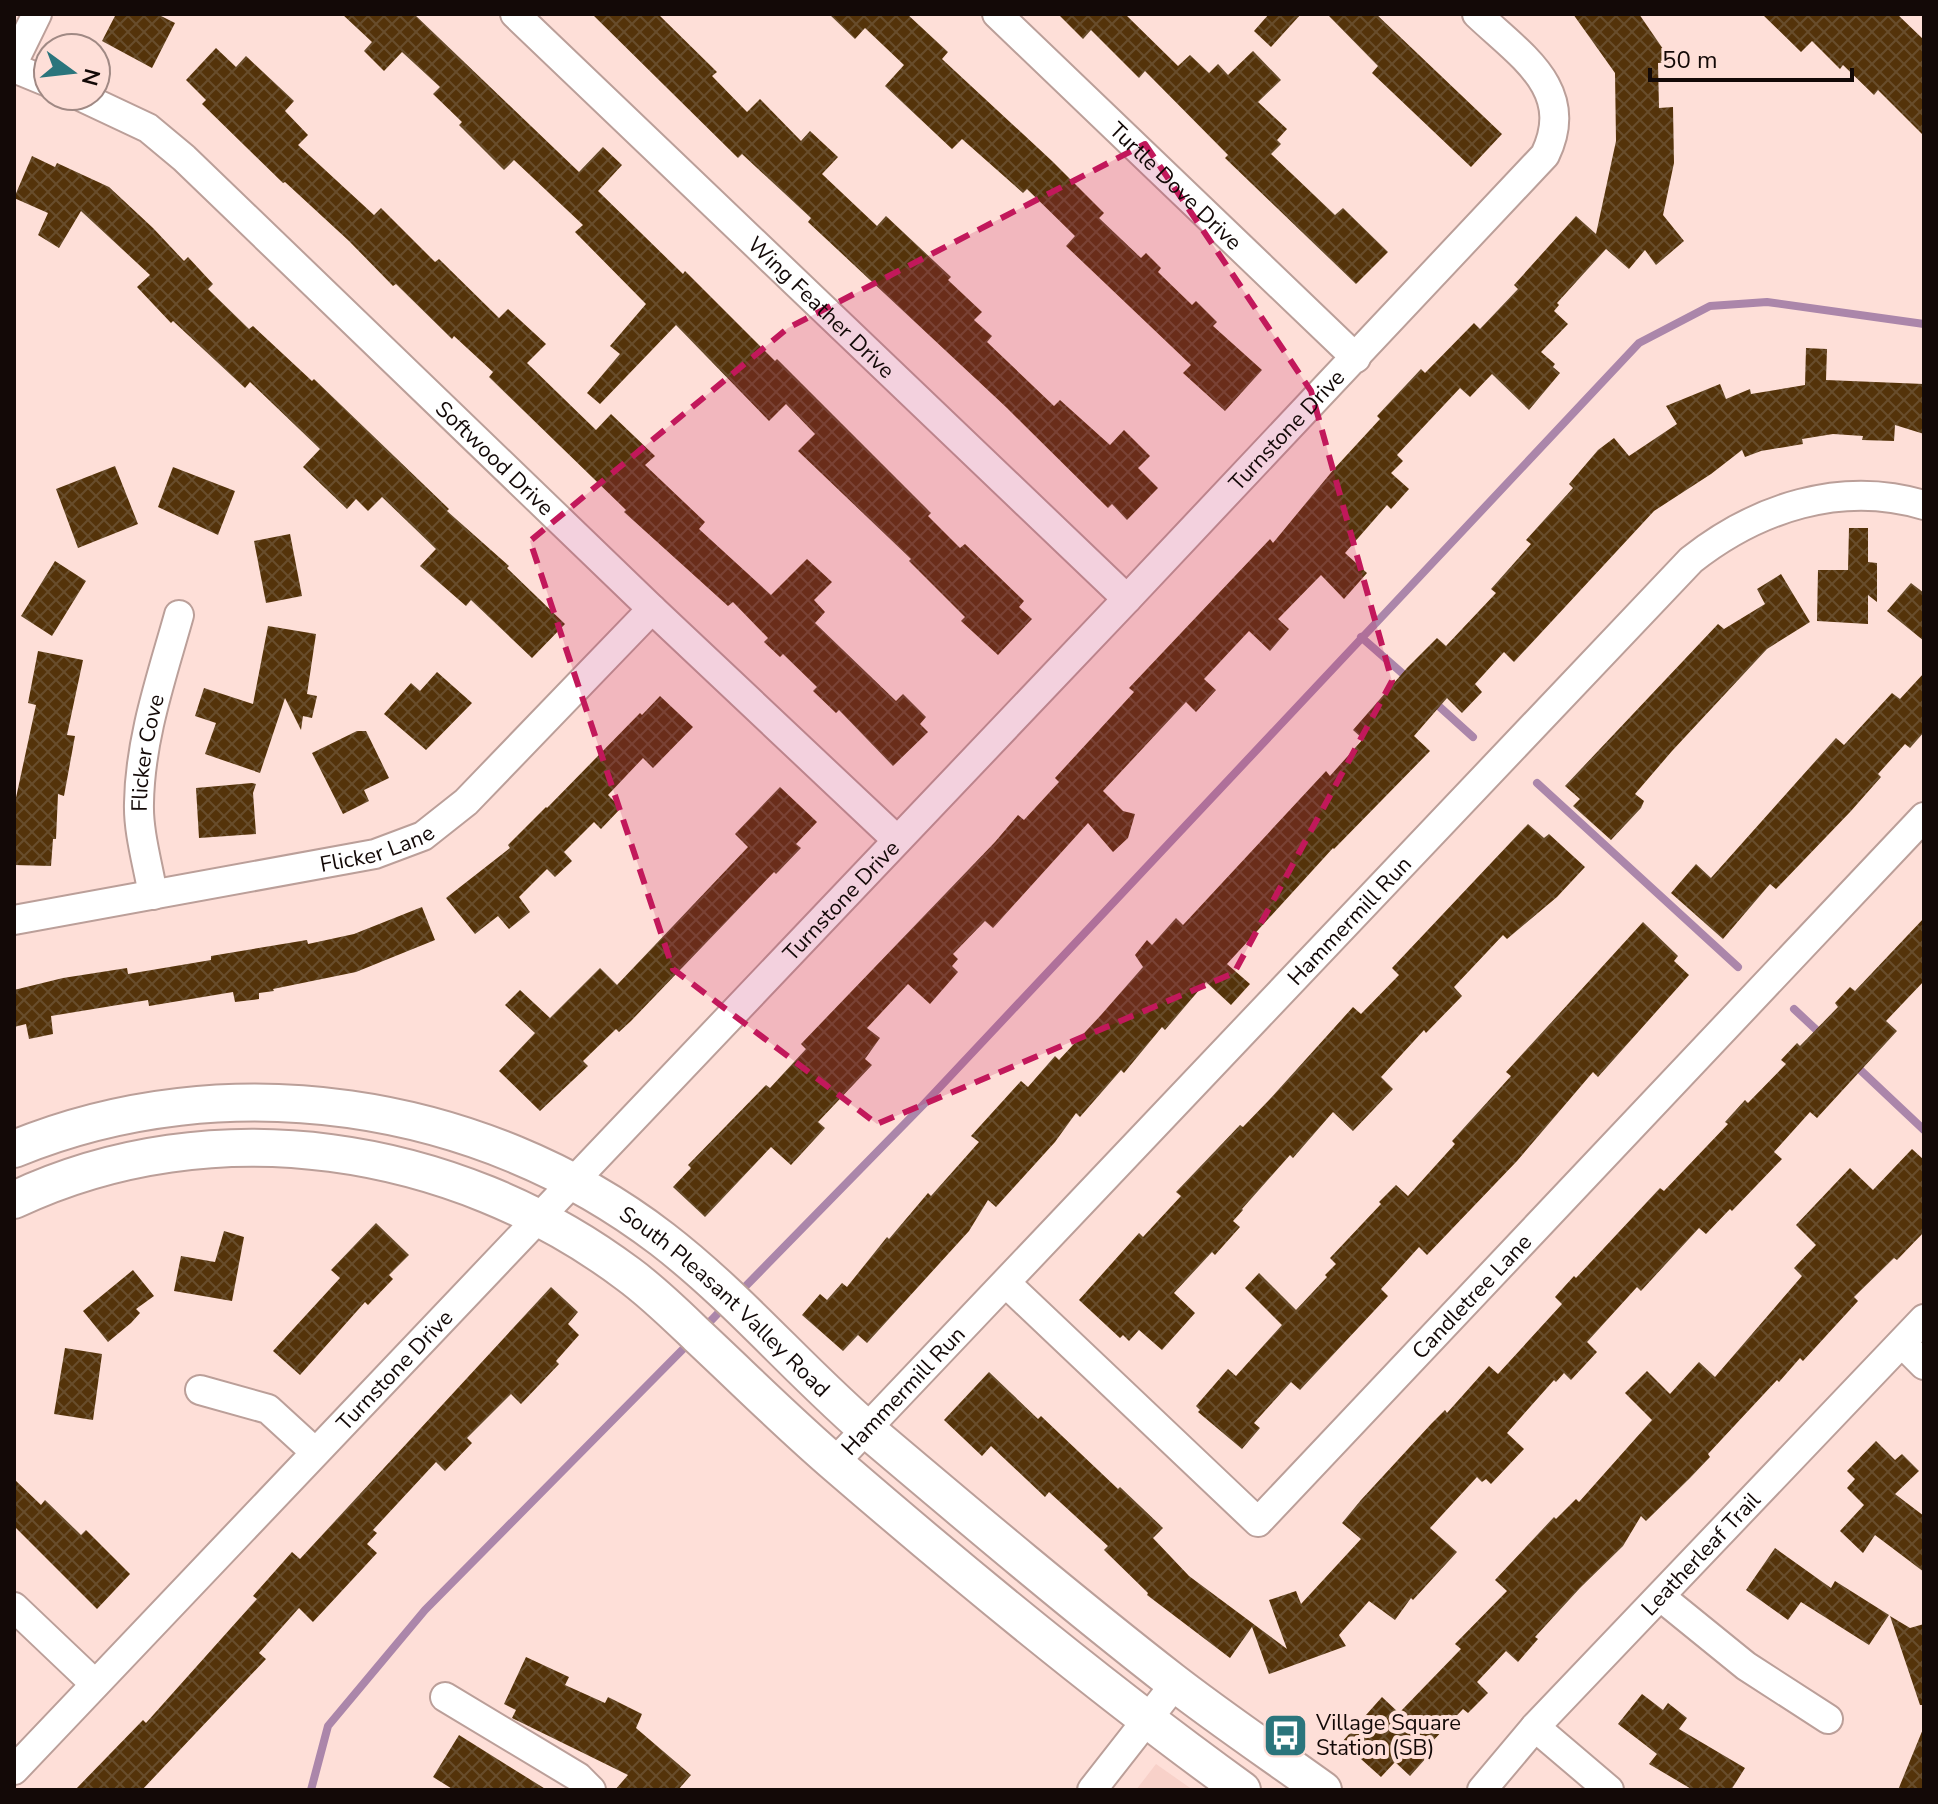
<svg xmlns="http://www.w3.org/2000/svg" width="1938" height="1804" viewBox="0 0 1938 1804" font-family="'Nunito Sans',sans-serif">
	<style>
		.built { fill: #f8d1c9 }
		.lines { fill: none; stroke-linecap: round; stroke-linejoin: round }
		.stream { stroke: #ab86aa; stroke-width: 8 }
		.building { fill: url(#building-cross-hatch) }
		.minor-casing { stroke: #bb9f99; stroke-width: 32 }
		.major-casing { stroke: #bb9f99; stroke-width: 40 }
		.minor { stroke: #fff; stroke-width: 28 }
		.major { stroke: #fff; stroke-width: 36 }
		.marked { fill: #c2185b; fill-opacity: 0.2; stroke: #c2185b; stroke-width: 6; stroke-dasharray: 16 10; stroke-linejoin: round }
		.labels { text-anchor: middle; stroke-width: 8; stroke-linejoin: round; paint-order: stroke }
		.street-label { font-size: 22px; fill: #130907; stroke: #fedfd8 }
		.poi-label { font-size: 22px; fill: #130907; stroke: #fedfd8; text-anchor: start }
	</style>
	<defs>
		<pattern id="building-cross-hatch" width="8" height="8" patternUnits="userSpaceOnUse" patternTransform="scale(2)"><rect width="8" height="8" fill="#54330a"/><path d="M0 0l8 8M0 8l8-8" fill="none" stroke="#684d2c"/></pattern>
	</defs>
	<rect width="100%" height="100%" fill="#fedfd8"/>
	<!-- built -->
	<path class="built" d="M 1156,1764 L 1193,1790 L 1136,1790 Z"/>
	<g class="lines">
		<!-- stream -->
		<path class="stream" d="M 1361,637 L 1410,680
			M 1432,700 L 1473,737
			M 1537,783 L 1738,967
			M 1794,1009 L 1824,1037
			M 1855,1065 L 1924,1130
			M 737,1295 L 924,1104 L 1639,343 L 1710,306 L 1767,302 L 1924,324
			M 703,1329 L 724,1307
			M 311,1790 L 328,1726 L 425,1610 L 691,1341"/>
	</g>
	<!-- building -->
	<path class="building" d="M 116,14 L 157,14 L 175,23 L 152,68 L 102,41 Z
		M 342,14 L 414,14 L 579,172 L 603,147 L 622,165 L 598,191 L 683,274 L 685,271 L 775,361 L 777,359 L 931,513 L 928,516 L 960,548 L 965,544 L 1024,601 L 1019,607 L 1032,619 L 998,655 L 961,621 L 965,617 L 909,561 L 911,559 L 798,451 L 815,434 L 786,404 L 769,421 L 676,325 L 600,404 L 587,393 L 620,354 L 610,346 L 646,304 L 575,232 L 583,225 L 514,160 L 504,170 L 459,125 L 462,122 L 433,94 L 440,87 L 402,52 L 384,71 L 364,51 L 372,42 Z
		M 592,14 L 658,14 L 717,72 L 712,76 L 747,112 L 760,99 L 801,141 L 810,131 L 838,157 L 822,174 L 877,226 L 886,216 L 951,277 L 948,280 L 982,312 L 974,320 L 992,336 L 987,342 L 1054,406 L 1060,400 L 1110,445 L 1124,430 L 1150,456 L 1138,468 L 1158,488 L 1127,520 L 1112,504 L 1108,508 L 1007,408 L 808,222 L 811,218 L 742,154 L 738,158 Z
		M 829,14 L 907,14 L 948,52 L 942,59 L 1052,161 L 1104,213 L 1099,218 L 1141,258 L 1146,253 L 1161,268 L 1158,272 L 1192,305 L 1196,301 L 1217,322 L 1213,326 L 1262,370 L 1225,411 L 1183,373 L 1191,365 L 1066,246 L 1075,236 L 1027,189 L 1023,193 L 962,139 L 952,149 L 885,86 L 904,65 L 865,28 L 855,39 Z
		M 1058,14 L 1125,14 L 1178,66 L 1190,55 L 1209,73 L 1218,64 L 1228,75 L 1253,51 L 1281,80 L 1258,102 L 1287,129 L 1277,140 L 1281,144 L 1271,154 L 1335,215 L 1343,208 L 1388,252 L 1356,284 L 1225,158 L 1228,155 L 1145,71 L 1139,78 L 1091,30 L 1083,39 Z
		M 1269,14 L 1301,14 L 1271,47 L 1254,31 Z
		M 1327,14 L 1376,14 L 1502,134 L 1471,167 L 1372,73 L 1378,66 Z
		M 1573,14 L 1639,14 L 1672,62 L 1658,63 L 1659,108 L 1673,107 L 1674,163 L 1663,215 L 1684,241 L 1656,265 L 1645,250 L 1629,269 L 1606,249 L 1557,303 L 1559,305 L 1554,311 L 1568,324 L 1541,352 L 1555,364 L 1553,367 L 1560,373 L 1529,410 L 1492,374 L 1470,397 L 1460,388 L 1397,455 L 1403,461 L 1391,473 L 1409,489 L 1391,509 L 1387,505 L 1345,553 L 1367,573 L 1344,599 L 1321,575 L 1278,619 L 1289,629 L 1270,651 L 1249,631 L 1204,679 L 1216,690 L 1196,712 L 1186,702 L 1103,791 L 1123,811 L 1135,814 L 1128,838 L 1113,852 L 1088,823 L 993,928 L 985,921 L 953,954 L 958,959 L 952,966 L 958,972 L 930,1004 L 908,984 L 867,1028 L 880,1038 L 865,1059 L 872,1065 L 818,1122 L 825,1128 L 791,1165 L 771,1147 L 705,1217 L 673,1187 L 691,1168 L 688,1165 L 766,1085 L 770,1088 L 806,1049 L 801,1044 L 995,842 L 1018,815 L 1024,820 L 1059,782 L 1055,778 L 1134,692 L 1129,688 L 1270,539 L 1273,543 L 1334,469 L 1380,419 L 1377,416 L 1421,369 L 1425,373 L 1474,323 L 1480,329 L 1518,289 L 1514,285 L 1576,216 L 1596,234 L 1616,141 L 1615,73 Z
		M 1762,14 L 1897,14 L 1924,40 L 1924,136 L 1878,90 L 1874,95 L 1843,65 L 1840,69 L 1812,41 L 1801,52 Z
		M 216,48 L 236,67 L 246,56 L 294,101 L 285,111 L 308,135 L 298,145 L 374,215 L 381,208 L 435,262 L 439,259 L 499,318 L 508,309 L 546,344 L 527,363 L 596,430 L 611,414 L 655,456 L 645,465 L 705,522 L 699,529 L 771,595 L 807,559 L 832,582 L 814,600 L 825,612 L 815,623 L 896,701 L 903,694 L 926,717 L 920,724 L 928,732 L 893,766 L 839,710 L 836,713 L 813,691 L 817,687 L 783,654 L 780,657 L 764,642 L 768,638 L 733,602 L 728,606 L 624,512 L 626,510 L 489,377 L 493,372 L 454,336 L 452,339 L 396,284 L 393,286 L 349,241 L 285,182 L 283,183 L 202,104 L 206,100 L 186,80 Z
		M 32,156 L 55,167 L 57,163 L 109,187 L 153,228 L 184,261 L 188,257 L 213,284 L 208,289 L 249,329 L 253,326 L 312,381 L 314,379 L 449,509 L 447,511 L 509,566 L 507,568 L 565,624 L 532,658 L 471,600 L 466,606 L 420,566 L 436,549 L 382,497 L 368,511 L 356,499 L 347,509 L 303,467 L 320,449 L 250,382 L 245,388 L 173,321 L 171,323 L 137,287 L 150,275 L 81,211 L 59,248 L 38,235 L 48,213 L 14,198 Z
		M 1806,348 L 1827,349 L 1826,380 L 1924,384 L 1924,434 L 1895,425 L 1894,441 L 1862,440 L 1863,436 L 1833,434 L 1802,439 L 1803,444 L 1761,451 L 1745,457 L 1742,450 L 1711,474 L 1654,511 L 1514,662 L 1504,652 L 1475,684 L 1482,692 L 1462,713 L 1447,698 L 1414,736 L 1430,751 L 1334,849 L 1333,848 L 1227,964 L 1250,984 L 1231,1005 L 1206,982 L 1165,1030 L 1162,1027 L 1124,1073 L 1121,1070 L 1080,1117 L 1076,1113 L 1055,1142 L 996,1207 L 988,1200 L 969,1231 L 867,1343 L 858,1335 L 843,1351 L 802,1315 L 820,1294 L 827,1300 L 842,1283 L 847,1287 L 887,1237 L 889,1239 L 928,1193 L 931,1196 L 979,1142 L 971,1136 L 1021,1081 L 1028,1087 L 1055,1056 L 1059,1060 L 1101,1015 L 1143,967 L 1135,955 L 1147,940 L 1152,945 L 1176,918 L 1183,925 L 1326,771 L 1330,776 L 1363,739 L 1353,730 L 1407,668 L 1437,638 L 1446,646 L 1496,593 L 1491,589 L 1531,544 L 1526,540 L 1573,488 L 1569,484 L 1598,450 L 1614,438 L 1629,456 L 1677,424 L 1666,406 L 1720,384 L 1726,399 L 1750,389 L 1751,394 L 1805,385 Z
		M 115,466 L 138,524 L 78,548 L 56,489 Z
		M 173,467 L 235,491 L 218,535 L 158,507 Z
		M 1849,528 L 1868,528 L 1868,562 L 1877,563 L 1877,602 L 1868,595 L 1868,624 L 1817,621 L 1818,570 L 1848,570 Z
		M 290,534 L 302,596 L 266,603 L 254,541 Z
		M 55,561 L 86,581 L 52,636 L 21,616 Z
		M 1781,574 L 1810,622 L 1767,649 L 1672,751 L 1635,794 L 1644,801 L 1641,808 L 1611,840 L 1573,806 L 1580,799 L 1565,786 L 1718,624 L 1724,629 L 1765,604 L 1757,589 Z
		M 1911,583 L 1924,593 L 1924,641 L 1887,611 Z
		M 268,626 L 316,634 L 307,694 L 317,696 L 312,718 L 303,716 L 301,730 L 285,698 L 260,773 L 205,754 L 216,723 L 195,716 L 204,688 L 253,704 Z
		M 38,651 L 83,660 L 67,735 L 75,736 L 64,796 L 58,794 L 56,839 L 53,839 L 51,866 L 14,865 L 14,807 L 36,705 L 28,703 Z
		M 437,672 L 472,703 L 426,750 L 384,714 L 411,683 L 420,691 Z
		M 1924,673 L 1924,732 L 1910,748 L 1905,744 L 1878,774 L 1881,777 L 1851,811 L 1776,889 L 1770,884 L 1723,939 L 1671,893 L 1696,864 L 1711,878 L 1836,738 L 1844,745 L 1892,693 L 1900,699 Z
		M 660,696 L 693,727 L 653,768 L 643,758 L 608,795 L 621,808 L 601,829 L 594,822 L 564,852 L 572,861 L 555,877 L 547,869 L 519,897 L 530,912 L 509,929 L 498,916 L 475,934 L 446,898 L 510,848 L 508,845 L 546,807 L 547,808 L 640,713 L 642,715 Z
		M 357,731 L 366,731 L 389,778 L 364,790 L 369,801 L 343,814 L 312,753 Z
		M 252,783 L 256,784 L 253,793 L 256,834 L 199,838 L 196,788 Z
		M 780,787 L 817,822 L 796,844 L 801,848 L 776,874 L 774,872 L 631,1021 L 619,1032 L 616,1029 L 583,1061 L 588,1066 L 540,1111 L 499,1071 L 535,1033 L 505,1005 L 520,990 L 550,1018 L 600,968 L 617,985 L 748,847 L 735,834 Z
		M 1528,824 L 1544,838 L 1549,834 L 1585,867 L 1557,897 L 1507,939 L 1503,935 L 1454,987 L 1462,996 L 1426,1033 L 1424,1030 L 1381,1077 L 1393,1089 L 1353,1131 L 1333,1112 L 1293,1158 L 1290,1155 L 1242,1209 L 1243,1210 L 1233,1221 L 1240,1227 L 1215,1255 L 1212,1252 L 1174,1293 L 1195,1313 L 1162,1350 L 1139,1330 L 1129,1341 L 1123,1335 L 1120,1338 L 1079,1300 L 1139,1233 L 1143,1237 L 1181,1196 L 1176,1192 L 1240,1125 L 1243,1127 L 1269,1100 L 1353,1007 L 1361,1014 L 1399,975 L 1392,968 Z
		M 422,907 L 435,940 L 356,972 L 273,989 L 274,991 L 259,993 L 259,999 L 235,1002 L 233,992 L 149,1006 L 148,1000 L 51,1016 L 53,1034 L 29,1039 L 26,1024 L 14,1027 L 14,990 L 63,978 L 127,968 L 128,974 L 211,960 L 211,956 L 307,940 L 308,944 L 354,934 Z
		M 1924,918 L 1924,981 L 1886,1021 L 1897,1031 L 1817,1118 L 1810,1112 L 1774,1152 L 1782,1159 L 1732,1211 L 1730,1209 L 1706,1234 L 1699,1228 L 1641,1291 L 1637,1287 L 1587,1342 L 1597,1352 L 1571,1380 L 1564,1373 L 1556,1382 L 1554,1380 L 1507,1433 L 1524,1449 L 1491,1484 L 1486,1479 L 1482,1482 L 1477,1477 L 1430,1528 L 1457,1552 L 1413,1600 L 1411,1598 L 1395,1620 L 1369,1601 L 1339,1635 L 1346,1646 L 1269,1674 L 1252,1627 L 1230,1658 L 1147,1595 L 1148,1593 L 1104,1550 L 1108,1546 L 1049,1492 L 1045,1497 L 991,1446 L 982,1456 L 944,1420 L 989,1372 L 1038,1419 L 1041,1416 L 1118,1489 L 1120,1487 L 1163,1528 L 1153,1538 L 1189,1576 L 1287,1649 L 1269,1600 L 1296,1591 L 1301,1604 L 1361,1539 L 1342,1523 L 1361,1500 L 1432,1423 L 1445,1410 L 1447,1413 L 1489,1366 L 1498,1374 L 1562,1304 L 1555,1297 L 1574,1276 L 1576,1278 L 1660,1188 L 1664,1191 L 1728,1124 L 1725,1122 L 1745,1100 L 1748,1103 L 1786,1064 L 1781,1060 L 1797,1043 L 1800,1046 L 1838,1007 L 1835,1003 L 1850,987 L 1855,991 Z
		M 1643,922 L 1678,956 L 1674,961 L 1689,975 L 1598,1077 L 1593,1072 L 1517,1161 L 1427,1255 L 1419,1247 L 1381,1289 L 1388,1296 L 1300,1390 L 1291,1382 L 1254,1423 L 1260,1428 L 1242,1449 L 1198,1412 L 1200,1410 L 1196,1406 L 1228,1369 L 1236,1376 L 1282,1325 L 1245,1288 L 1259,1273 L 1296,1310 L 1327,1277 L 1325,1275 L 1336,1264 L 1330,1258 L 1381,1204 L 1379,1202 L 1396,1185 L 1408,1196 L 1455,1144 L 1452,1141 L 1511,1076 L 1506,1072 Z
		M 1912,1149 L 1924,1160 L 1924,1232 L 1897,1260 L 1894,1258 L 1854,1297 L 1858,1301 L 1803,1361 L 1800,1358 L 1779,1382 L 1777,1380 L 1708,1454 L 1710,1457 L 1690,1478 L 1646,1521 L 1641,1516 L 1623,1546 L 1580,1588 L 1535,1637 L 1538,1639 L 1518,1662 L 1506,1651 L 1477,1682 L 1488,1693 L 1468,1713 L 1463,1709 L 1430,1744 L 1435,1748 L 1410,1776 L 1395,1762 L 1381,1777 L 1342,1742 L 1382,1697 L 1399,1713 L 1461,1649 L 1455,1644 L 1507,1591 L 1495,1580 L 1554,1517 L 1556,1519 L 1576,1499 L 1579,1502 L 1652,1420 L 1625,1393 L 1647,1371 L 1670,1394 L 1699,1362 L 1715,1377 L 1802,1276 L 1794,1268 L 1816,1245 L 1796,1225 L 1850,1168 L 1873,1190 Z
		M 376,1223 L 409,1255 L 389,1275 L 393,1279 L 368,1305 L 365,1302 L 300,1375 L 273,1351 L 340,1278 L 331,1270 Z
		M 224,1231 L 244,1237 L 232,1301 L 174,1291 L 181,1256 L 215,1262 Z
		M 133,1270 L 154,1296 L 136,1309 L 140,1313 L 131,1323 L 108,1342 L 83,1311 Z
		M 551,1287 L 578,1312 L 568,1324 L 579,1335 L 556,1361 L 559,1364 L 521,1404 L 511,1394 L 467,1438 L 472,1443 L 445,1471 L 436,1462 L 373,1530 L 377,1533 L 367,1544 L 377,1553 L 313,1622 L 299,1608 L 259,1653 L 266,1659 L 142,1790 L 75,1790 L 143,1720 L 146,1723 L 257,1599 L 253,1596 L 292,1552 L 300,1559 Z
		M 65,1348 L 102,1354 L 93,1420 L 54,1414 Z
		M 1876,1441 L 1895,1460 L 1902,1454 L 1919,1471 L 1895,1494 L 1924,1516 L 1924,1572 L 1875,1535 L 1863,1553 L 1840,1531 L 1864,1505 L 1847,1488 L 1855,1479 L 1847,1471 Z
		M 14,1479 L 41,1505 L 45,1500 L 81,1535 L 86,1530 L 130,1574 L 97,1609 L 14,1526 Z
		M 1775,1548 L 1831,1588 L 1835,1581 L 1889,1615 L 1869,1645 L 1801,1602 L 1788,1620 L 1746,1590 Z
		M 1890,1616 L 1910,1628 L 1924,1624 L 1924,1705 L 1920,1705 Z
		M 526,1657 L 569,1677 L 565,1685 L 605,1703 L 608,1697 L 642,1714 L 636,1728 L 691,1775 L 678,1790 L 615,1790 L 628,1775 L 512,1718 L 516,1710 L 504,1704 Z
		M 1642,1694 L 1663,1710 L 1668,1703 L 1687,1718 L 1679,1729 L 1745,1768 L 1731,1790 L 1693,1790 L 1649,1764 L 1657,1754 L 1618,1724 Z
		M 1923,1729 L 1924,1790 L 1898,1790 Z
		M 459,1735 L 547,1790 L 454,1790 L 433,1777 Z"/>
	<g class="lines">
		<defs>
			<g id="minor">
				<path id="s1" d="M 515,14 L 1127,599"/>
				<path id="s2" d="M 997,14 L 1356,358"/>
				<path d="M 14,61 L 37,14"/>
				<path d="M 14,68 L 48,82"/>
				<path id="s3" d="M 80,96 L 148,128 L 184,158 L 652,609 L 897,840"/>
				<path id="s4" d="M 153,895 C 148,865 138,832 139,803 C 140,738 162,676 179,615"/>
				<path id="s5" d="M 14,920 L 375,854 L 423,836 L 466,802 L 652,609"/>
				<path id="s6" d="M 1006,1283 L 1258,1522 L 1924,817"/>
				<path d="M 1902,1343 L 1924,1365"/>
				<path d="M 200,1390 L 268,1409 L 315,1452"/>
				<path id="s7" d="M 834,1463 L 1691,560 C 1757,508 1841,480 1924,505"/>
				<path d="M 1661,1597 L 1746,1666 L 1828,1719"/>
				<path d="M 14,1607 L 95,1684"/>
				<path d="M 445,1697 L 578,1777 L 591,1790"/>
				<path d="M 1535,1727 L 1609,1790"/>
				<path id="s8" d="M 14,1770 L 1127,599 L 1545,155 C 1577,89 1520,55 1477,14"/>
				<path d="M 1092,1790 L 1175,1684"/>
				<path id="s9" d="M 1482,1790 L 1535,1727 L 1924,1319"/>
			</g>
			<g id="major">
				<path id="s10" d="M 14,1149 C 226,1062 481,1100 662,1239 C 740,1299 803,1376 878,1439 C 975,1521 1072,1603 1172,1681 C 1221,1719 1273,1754 1323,1790"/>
				<path d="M 14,1200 C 213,1106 455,1144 628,1274 C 654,1293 676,1315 699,1337 C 745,1380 790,1425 838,1466 C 969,1579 1102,1689 1242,1790"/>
			</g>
		</defs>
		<!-- minor casing -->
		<use href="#minor" class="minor-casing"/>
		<!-- major casing -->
		<use href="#major" class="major-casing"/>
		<!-- minor -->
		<use href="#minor" class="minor"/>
		<!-- major -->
		<use href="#major" class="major"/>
	</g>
	<!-- marked area -->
	<path class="marked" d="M 1145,144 L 1311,391 L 1392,681 L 1234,973 L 877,1124 L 673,969 L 530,541 L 788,328 Z"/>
	<!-- icons -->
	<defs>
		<symbol id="bus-square" viewBox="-11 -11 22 22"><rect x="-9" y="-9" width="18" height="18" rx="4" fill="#2b757c" stroke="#fedfd8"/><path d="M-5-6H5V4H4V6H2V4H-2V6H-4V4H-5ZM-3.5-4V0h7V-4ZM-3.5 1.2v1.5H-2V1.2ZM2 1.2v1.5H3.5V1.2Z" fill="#fff"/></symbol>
	</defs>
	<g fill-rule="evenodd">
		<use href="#bus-square" x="1260" y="1710" width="51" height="51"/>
	</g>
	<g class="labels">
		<!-- street labels -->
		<g class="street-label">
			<text dy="8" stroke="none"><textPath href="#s2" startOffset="248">Turtle Dove Drive</textPath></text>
			<text dy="8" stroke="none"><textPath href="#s1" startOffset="424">Wing Feather Drive</textPath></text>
			<text dy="8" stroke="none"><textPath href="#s8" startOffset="1848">Turnstone Drive</textPath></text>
			<text dy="8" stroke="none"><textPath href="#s3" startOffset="554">Softwood Drive</textPath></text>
			<text dy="8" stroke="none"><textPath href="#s4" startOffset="144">Flicker Cove</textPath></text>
			<text dy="8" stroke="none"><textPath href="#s5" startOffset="370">Flicker Lane</textPath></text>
			<text dy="8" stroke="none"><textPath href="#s8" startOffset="1200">Turnstone Drive</textPath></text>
			<text dy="8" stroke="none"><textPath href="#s7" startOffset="748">Hammermill Run</textPath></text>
			<text dy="8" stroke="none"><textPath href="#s6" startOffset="658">Candletree Lane</textPath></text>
			<text dy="8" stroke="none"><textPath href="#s10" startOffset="772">South Pleasant Valley Road</textPath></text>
			<text dy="8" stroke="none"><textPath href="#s8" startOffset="552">Turnstone Drive</textPath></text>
			<text dy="8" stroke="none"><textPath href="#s7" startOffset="100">Hammermill Run</textPath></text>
			<text dy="8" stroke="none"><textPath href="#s9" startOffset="322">Leatherleaf Trail</textPath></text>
		</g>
		<!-- poi labels -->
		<g class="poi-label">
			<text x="1316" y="1730">Village Square<tspan x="1316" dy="25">Station (SB)</tspan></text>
		</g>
	</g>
	<!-- border -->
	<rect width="1938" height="1804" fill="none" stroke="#130907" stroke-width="32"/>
	<!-- north arrow -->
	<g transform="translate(72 72) rotate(105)"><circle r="38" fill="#fedfd8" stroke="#a08984" stroke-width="2"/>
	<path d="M0-6L14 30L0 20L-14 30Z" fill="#2b757c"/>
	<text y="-12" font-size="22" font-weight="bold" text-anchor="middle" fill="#130907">N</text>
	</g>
	<!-- scale -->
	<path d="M1650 68v12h202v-12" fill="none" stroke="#130907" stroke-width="4"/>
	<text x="1662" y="68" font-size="24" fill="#130907" stroke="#fedfd8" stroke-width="6" paint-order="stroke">50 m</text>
</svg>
